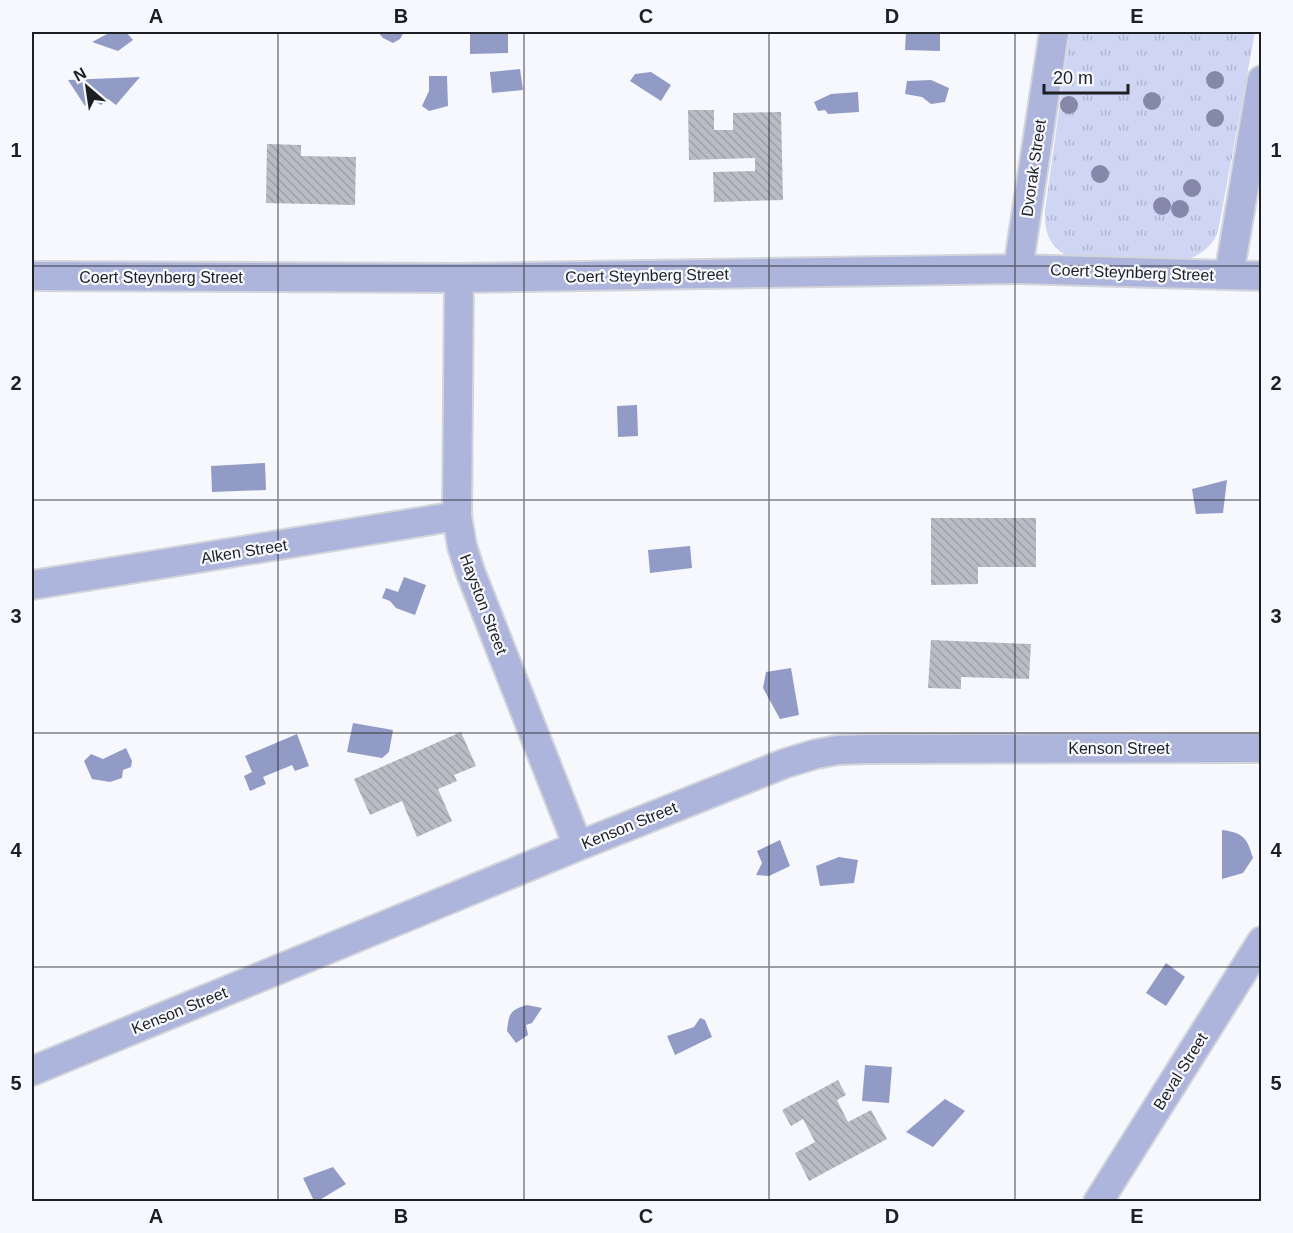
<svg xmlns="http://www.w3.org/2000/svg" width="1293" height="1233" viewBox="0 0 1293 1233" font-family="Helvetica,sans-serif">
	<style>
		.grass { fill: url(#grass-tufts) }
		.water { fill: #929bc6 }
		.building { fill: url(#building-back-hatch) }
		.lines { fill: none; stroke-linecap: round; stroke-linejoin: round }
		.street-casing { stroke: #d3d5db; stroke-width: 32 }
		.street { stroke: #adb5dc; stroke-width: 28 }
		.tree { fill: #8588a9 }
		.grid { fill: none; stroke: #1e1f23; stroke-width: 1.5; stroke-opacity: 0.55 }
		.labels { text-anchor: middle; stroke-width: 4.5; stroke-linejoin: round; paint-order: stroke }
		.street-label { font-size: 16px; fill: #1e1f23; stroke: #f6f8fe }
		.neatline { fill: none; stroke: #1e1f23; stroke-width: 2 }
		.grid-label { font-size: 20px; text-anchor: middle; font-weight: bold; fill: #1e1f23 }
	</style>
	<defs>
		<pattern id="grass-tufts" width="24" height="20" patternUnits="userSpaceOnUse" patternTransform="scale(1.5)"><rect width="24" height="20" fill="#cfd6f4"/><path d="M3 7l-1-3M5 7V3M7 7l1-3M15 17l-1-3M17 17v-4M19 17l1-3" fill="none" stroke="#b1b7d1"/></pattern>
		<pattern id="building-back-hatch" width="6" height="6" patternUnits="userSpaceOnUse" patternTransform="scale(1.5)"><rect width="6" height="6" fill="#b9bbc5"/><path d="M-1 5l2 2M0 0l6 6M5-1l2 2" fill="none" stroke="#9fa0a9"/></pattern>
	</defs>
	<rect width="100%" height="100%" fill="#f6f8fe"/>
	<!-- grass -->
	<path class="grass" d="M 1070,32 L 1255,32 L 1220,221 C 1219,226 1218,231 1216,236 C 1210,249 1195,258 1181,261 L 1072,259 C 1050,248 1044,234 1045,210 Z"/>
	<!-- water -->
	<path class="water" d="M 111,32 L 126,32 L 133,40 L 118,51 L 92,42 Z
		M 378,32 L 404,32 L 400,39 L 393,43 L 383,38 Z
		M 470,32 L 505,32 L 508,33 L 508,53 L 470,54 Z
		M 906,32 L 940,32 L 940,51 L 905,50 Z
		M 520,69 L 523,90 L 492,93 L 490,72 Z
		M 651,72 L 671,85 L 661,101 L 630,81 L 635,74 Z
		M 429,76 L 447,76 L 448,106 L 429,111 L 422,106 L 429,91 Z
		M 140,77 L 116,105 L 108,99 L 101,105 L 93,100 L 85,106 L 68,80 Z
		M 931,80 L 949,88 L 945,102 L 931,104 L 922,97 L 905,94 L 907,81 Z
		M 858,92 L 859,112 L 828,114 L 825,110 L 818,111 L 814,102 L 831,94 Z
		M 637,405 L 638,436 L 618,437 L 617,406 Z
		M 265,463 L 266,490 L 212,492 L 211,466 Z
		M 1227,480 L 1223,513 L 1196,514 L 1192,489 Z
		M 690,546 L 692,568 L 650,573 L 648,550 Z
		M 404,577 L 426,585 L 415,615 L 396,608 L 390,601 L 382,598 L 386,588 L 398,592 Z
		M 791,668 L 799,715 L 780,719 L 763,688 L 766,672 Z
		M 353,723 L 393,730 L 389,752 L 382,758 L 347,752 Z
		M 297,734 L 309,766 L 295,771 L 292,765 L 263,777 L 266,784 L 250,791 L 244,776 L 252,772 L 245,756 Z
		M 126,748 L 132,761 L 131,767 L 123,770 L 122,778 L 110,782 L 92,779 L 84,761 L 91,754 L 103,759 Z
		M 1222,830 C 1244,833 1247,838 1253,858 L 1243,873 L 1222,879 Z
		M 780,840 L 790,866 L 769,876 L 756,875 L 762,863 L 757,851 Z
		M 839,857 L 858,860 L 854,883 L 820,886 L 816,866 Z
		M 1166,963 L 1185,977 L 1166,1006 L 1146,993 Z
		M 527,1005 L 542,1008 L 532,1023 L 526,1025 L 528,1035 L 516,1043 L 507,1031 C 509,1013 510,1010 527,1005 Z
		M 700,1018 L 705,1020 L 712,1037 L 675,1055 L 667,1036 L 694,1027 Z
		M 865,1065 L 892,1067 L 889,1103 L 862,1101 Z
		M 945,1099 L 965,1111 L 933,1147 L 906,1132 Z
		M 333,1167 L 346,1184 L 318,1201 L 314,1201 L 303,1178 Z"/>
	<!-- building -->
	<path class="building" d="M 688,110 L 714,110 L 714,130 L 733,130 L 733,113 L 781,112 L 783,200 L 714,202 L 713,172 L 755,171 L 755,158 L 689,160 Z
		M 267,144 L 301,145 L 301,156 L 356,157 L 355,205 L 266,203 Z
		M 931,518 L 1036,518 L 1036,567 L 978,567 L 978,584 L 931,585 Z
		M 931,640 L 1031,644 L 1029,679 L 961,677 L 961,689 L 928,688 Z
		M 461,732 L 476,766 L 454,775 L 457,781 L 438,789 L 452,821 L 417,837 L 402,801 L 370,815 L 354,779 Z
		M 838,1080 L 846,1095 L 837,1100 L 848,1122 L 871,1110 L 887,1139 L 809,1181 L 795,1153 L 815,1142 L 803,1119 L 791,1126 L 782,1110 Z"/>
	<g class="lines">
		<defs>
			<path id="street" d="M 1018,269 L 1054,32
				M 1229,275 L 1262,80
				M 32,276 L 459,278 L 1018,269 L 1262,276
				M 459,278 L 457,516 L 462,546 L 470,571 L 578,846
				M 32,585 L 457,516
				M 32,1071 L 578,846 L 786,763 L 816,754 L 838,750 L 868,749 L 1262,748
				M 1098,1202 L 1262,941"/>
		</defs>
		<!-- street casing -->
		<use href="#street" class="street-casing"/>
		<!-- street -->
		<use href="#street" class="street"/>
	</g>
	<!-- trees -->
	<g class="tree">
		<circle cx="1215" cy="80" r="9"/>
		<circle cx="1152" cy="101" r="9"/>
		<circle cx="1069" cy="105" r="9"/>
		<circle cx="1215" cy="118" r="9"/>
		<circle cx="1100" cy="174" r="9"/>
		<circle cx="1192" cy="188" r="9"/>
		<circle cx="1162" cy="206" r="9"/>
		<circle cx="1180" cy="209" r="9"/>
	</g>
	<!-- grid -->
	<path class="grid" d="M 278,32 L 278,1202M 524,32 L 524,1202M 769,32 L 769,1202M 1015,32 L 1015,1202M 32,266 L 1262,266M 32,500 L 1262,500M 32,733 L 1262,733M 32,967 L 1262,967"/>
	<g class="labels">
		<!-- street labels -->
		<g class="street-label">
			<text transform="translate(1033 168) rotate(-82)" y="6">Dvorak Street</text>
			<text transform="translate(1132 272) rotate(2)" y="6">Coert Steynberg Street</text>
			<text transform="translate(647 275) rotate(-1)" y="6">Coert Steynberg Street</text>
			<text x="161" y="283">Coert Steynberg Street</text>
			<text transform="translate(244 551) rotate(-9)" y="6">Alken Street</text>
			<text transform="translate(484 604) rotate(69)" y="6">Hayston Street</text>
			<text x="1119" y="754">Kenson Street</text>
			<text transform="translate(629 825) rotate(-22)" y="6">Kenson Street</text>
			<text transform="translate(179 1010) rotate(-22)" y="6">Kenson Street</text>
			<text transform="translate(1180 1071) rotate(-58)" y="6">Beval Street</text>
		</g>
	</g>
	<!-- border -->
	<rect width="1293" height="1233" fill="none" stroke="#f6f8fe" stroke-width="66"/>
	<!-- north arrow -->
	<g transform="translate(87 87) rotate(331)" stroke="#f6f8fe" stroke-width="4.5" paint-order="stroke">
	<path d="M0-4.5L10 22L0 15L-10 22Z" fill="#1e1f23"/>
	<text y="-9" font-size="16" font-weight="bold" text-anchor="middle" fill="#1e1f23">N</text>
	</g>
	<!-- scale -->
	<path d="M1044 84v9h84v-9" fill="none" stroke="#1e1f23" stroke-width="3"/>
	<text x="1053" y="84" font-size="18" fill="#1e1f23" stroke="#f6f8fe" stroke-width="4.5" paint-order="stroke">20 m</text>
	<rect x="33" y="33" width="1227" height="1167" class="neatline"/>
	<g class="grid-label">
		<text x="156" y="23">A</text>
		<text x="401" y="23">B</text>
		<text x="646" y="23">C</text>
		<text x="892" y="23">D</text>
		<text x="1137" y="23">E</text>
		<text x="16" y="157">1</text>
		<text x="1276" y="157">1</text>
		<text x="16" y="390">2</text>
		<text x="1276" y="390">2</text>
		<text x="16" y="623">3</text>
		<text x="1276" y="623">3</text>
		<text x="16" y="857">4</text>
		<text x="1276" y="857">4</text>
		<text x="16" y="1090">5</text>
		<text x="1276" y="1090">5</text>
		<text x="156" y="1223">A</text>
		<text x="401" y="1223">B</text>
		<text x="646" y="1223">C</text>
		<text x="892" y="1223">D</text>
		<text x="1137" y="1223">E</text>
	</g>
</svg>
